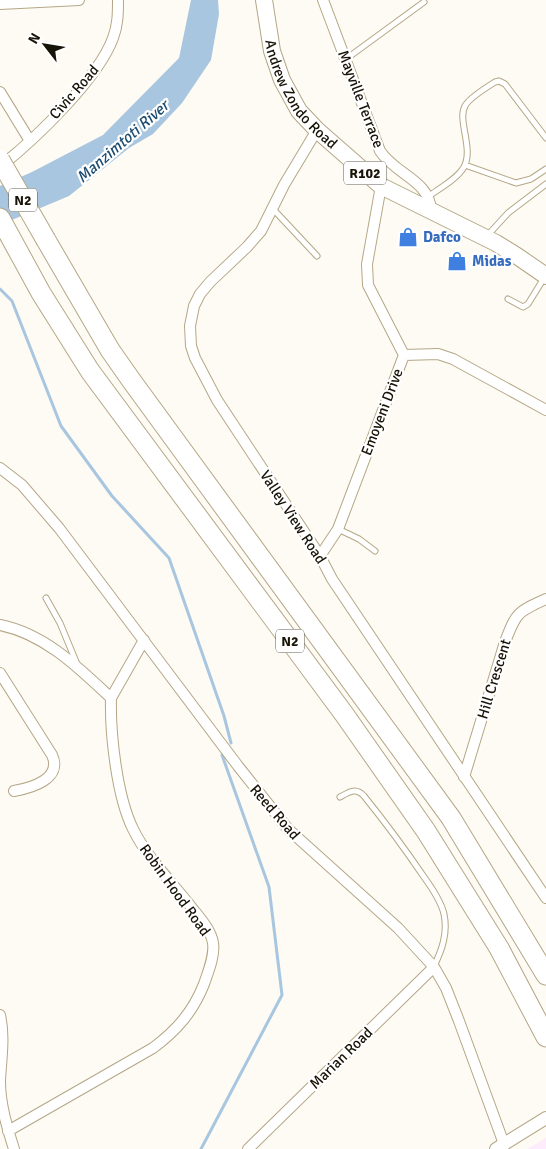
<svg xmlns="http://www.w3.org/2000/svg" width="546" height="1149" viewBox="0 0 546 1149" font-family="Signika,sans-serif">
	<style>
		.education { fill: #feebfc }
		.water { fill: #a8c6df }
		.lines { fill: none; stroke-linecap: round; stroke-linejoin: round }
		.stream { stroke: #a8c6df; stroke-width: 3 }
		.service-casing { stroke: #b5a786; stroke-width: 7 }
		.minor-casing { stroke: #b5a786; stroke-width: 12 }
		.tertiary-casing { stroke: #b5a786; stroke-width: 14 }
		.primary-casing { stroke: #b5a786; stroke-width: 18 }
		.motorway-casing { stroke: #b5a786; stroke-width: 21 }
		.service { stroke: #fff; stroke-width: 5 }
		.minor { stroke: #fff; stroke-width: 10 }
		.tertiary { stroke: #fff; stroke-width: 12 }
		.primary { stroke: #fff; stroke-width: 16 }
		.motorway { stroke: #fff; stroke-width: 19 }
		.motorway-bridge-casing { stroke: #b5a786; stroke-width: 21; stroke-linecap: butt }
		.motorway-bridge { stroke: #fff; stroke-width: 19 }
		.labels { text-anchor: middle; stroke-width: 4.5; stroke-linejoin: round; paint-order: stroke }
		.shield { fill: #fff; stroke: #5d5a51; stroke-width: 1 }
		.shield-label { font-size: 14px; font-weight: bold; fill: #181307 }
		.street-label { font-size: 15px; fill: #181307; stroke: #fff }
		.shop-label { font-size: 15px; font-weight: bold; fill: #366cbe; stroke: #fff; text-anchor: start }
		.water-label { font-size: 16px; font-style: italic; fill: #1c4c70; stroke: #fff }
	</style>
	<rect width="100%" height="100%" fill="#fefbf4"/>
	<!-- education -->
	<path class="education" d="M 546,1138 L 546,1149 L 527,1149 Z"/>
	<!-- water -->
	<path class="water" d="M 191,0 L 218,0 L 219,14 L 211,60 L 182,103 L 153,134 L 129,148 L 69,196 L 0,225 L 0,186 L 32,172 L 103,135 L 179,58 Z"/>
	<g class="lines">
		<!-- stream -->
		<path class="stream" d="M 0,289 L 12,301 L 61,426 L 112,496 L 169,558 L 224,716 L 231,743
			M 201,1149 L 282,995 L 269,887 L 222,755"/>
		<defs>
			<path id="service" d="M 346,59 L 424,2
				M 465,165 L 516,183 L 531,179 L 546,169
				M 429,196 C 440,188 457,179 464,167 C 474,149 457,120 465,106 C 469,98 487,87 495,82 L 499,81 L 505,84 L 546,138
				M 273,209 L 317,256
				M 487,236 L 508,213 L 546,184
				M 508,299 L 523,307 L 528,304 L 544,278
				M 338,529 L 359,539 L 375,551
				M 46,598 L 60,623 L 77,664
				M 340,797 C 349,792 356,787 364,796 C 385,822 405,849 424,877 C 432,888 441,901 444,914 C 448,933 442,950 434,966"/>
			<path id="minor" d="M 323,0 L 380,151 C 396,175 429,180 431,210
				M 0,4 L 79,0
				M 0,92 L 30,141
				M 317,130 L 284,185 L 261,231 L 247,247 L 210,282 L 200,294 L 194,306 L 190,326 L 191,346 L 195,358 L 217,400 L 320,556 L 332,579 L 546,898
				M 1,166 C 35,139 98,79 113,38 C 118,25 118,13 118,0
				M 381,186 L 367,264 L 368,285 L 404,355
				M 404,355 L 438,354 L 453,359 L 546,410
				M 0,468 L 22,485 L 59,528 L 238,766 L 288,829 L 398,928 L 434,967 L 446,988 L 459,1021 L 504,1144
				M 320,556 L 338,529 L 404,355
				M 0,625 C 45,634 79,668 111,698 L 144,640
				M 0,673 L 52,755 C 63,779 31,788 14,791
				M 464,777 L 505,642 C 516,613 517,612 546,599
				M 0,1015 C 5,1037 1,1059 0,1081 C 0,1104 7,1127 14,1149
				M 8,1131 L 153,1048 C 176,1031 193,1012 204,984 C 208,972 215,956 213,943 C 211,930 200,918 192,908 C 172,882 147,858 133,829 C 117,797 110,734 111,698
				M 248,1149 L 434,967"/>
			<path id="tertiary" d="M 496,1149 L 546,1118"/>
			<g id="primary">
				<path id="s1" d="M 264,0 L 272,51 L 282,80 L 299,111 L 317,130 L 381,186 L 496,243 L 517,256 L 546,276"/>
			</g>
			<path id="motorway" d="M 0,218 L 41,293 L 90,371 L 344,714 L 426,831 L 499,948 L 546,1037
				M 46,240 L 110,350 L 131,380 L 451,818 L 546,975"/>
		</defs>
		<!-- service casing -->
		<use href="#service" class="service-casing"/>
		<!-- minor casing -->
		<use href="#minor" class="minor-casing"/>
		<!-- tertiary casing -->
		<use href="#tertiary" class="tertiary-casing"/>
		<!-- primary casing -->
		<use href="#primary" class="primary-casing"/>
		<!-- motorway casing -->
		<use href="#motorway" class="motorway-casing"/>
		<!-- service -->
		<use href="#service" class="service"/>
		<!-- minor -->
		<use href="#minor" class="minor"/>
		<!-- tertiary -->
		<use href="#tertiary" class="tertiary"/>
		<!-- primary -->
		<use href="#primary" class="primary"/>
		<!-- motorway -->
		<use href="#motorway" class="motorway"/>
		<defs>
			<path id="motorway-bridge" d="M 0,160 L 46,240"/>
		</defs>
		<!-- motorway-bridge casing -->
		<use href="#motorway-bridge" class="motorway-bridge-casing"/>
		<!-- motorway-bridge -->
		<use href="#motorway-bridge" class="motorway-bridge"/>
	</g>
	<!-- icons -->
	<defs>
		<symbol id="shop-bare" viewBox="-9 -9 18 18"><path d="M-5-2.5h2.3a2.7 3.5 0 0 1 5.4 0H5L5.5 6h-11ZM-1.5-2.5h3a1.5 2.3 0 0 0-3 0Z" fill="#3f7fe0" stroke="#fff" stroke-width="2.5" paint-order="stroke"/></symbol>
	</defs>
	<g fill-rule="evenodd">
		<use href="#shop-bare" x="394" y="223" width="28" height="28"/>
		<use href="#shop-bare" x="443" y="247" width="28" height="28"/>
	</g>
	<g class="labels">
		<!-- shield labels -->
		<g class="shield">
			<rect x="344" y="161.5" width="42" height="23" rx="4"/>
			<rect x="9" y="188.5" width="28" height="23" rx="4"/>
			<rect x="276" y="629.5" width="28" height="23" rx="4"/>
		</g>
		<g class="shield-label">
			<text x="365" y="178">R102</text>
			<text x="23" y="205">N2</text>
			<text x="290" y="646">N2</text>
		</g>
		<!-- street labels -->
		<g class="street-label">
			<text dy="5" stroke="none"><textPath href="#s1" startOffset="104">Andrew Zondo Road</textPath></text>
			<text transform="translate(74 92) rotate(-49)" y="5">Civic Road</text>
			<text transform="translate(361 99) rotate(69)" y="5">Mayville Terrace</text>
			<text transform="translate(382 412) rotate(-69)" y="5">Emoyeni Drive</text>
			<text transform="translate(293 517) rotate(57)" y="5">Valley View Road</text>
			<text transform="translate(494 679) rotate(-73)" y="5">Hill Crescent</text>
			<text transform="translate(275 812) rotate(49)" y="5">Reed Road</text>
			<text transform="translate(175 890) rotate(54)" y="5">Robin Hood Road</text>
			<text transform="translate(341 1058) rotate(-44)" y="5">Marian Road</text>
		</g>
		<!-- shop labels -->
		<g class="shop-label">
			<text x="423" y="242">Dafco</text>
			<text x="472" y="266">Midas</text>
		</g>
		<!-- water labels -->
		<g class="water-label">
			<text transform="translate(122 141) rotate(-41)" y="6">Manzimtoti River</text>
		</g>
	</g>
	<!-- north arrow -->
	<g transform="translate(45 45) rotate(301)" stroke="#ffffff" stroke-width="4" paint-order="stroke">
	<path d="M0-4L9 19L0 12L-9 19Z" fill="#181307"/>
	<text y="-8" font-size="14" font-weight="bold" text-anchor="middle" fill="#181307">N</text>
	</g>
</svg>
